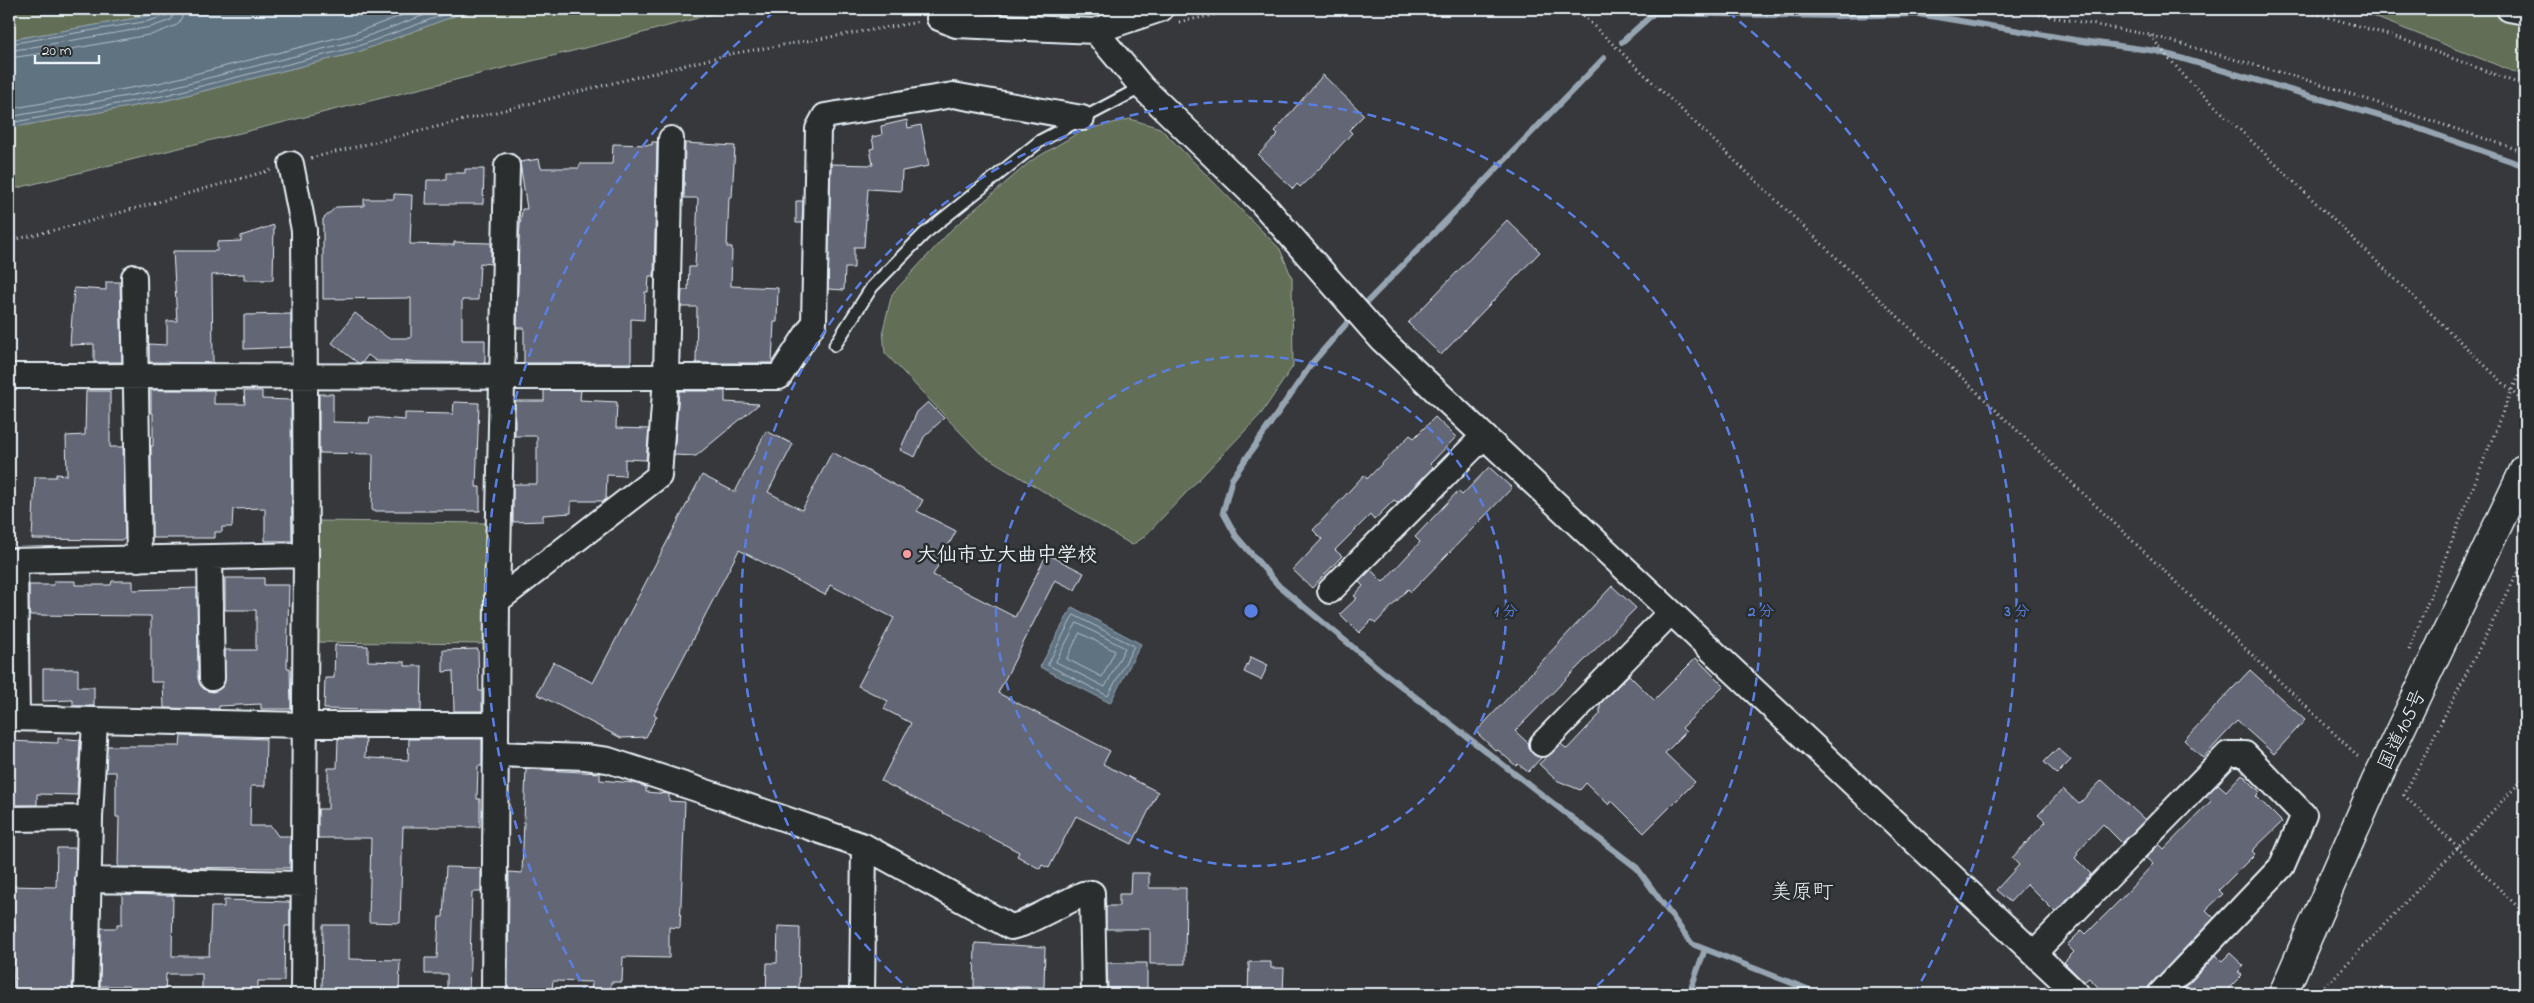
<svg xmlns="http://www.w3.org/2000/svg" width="2534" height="1003" viewBox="0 0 2534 1003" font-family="'Indie Flower','Klee One',sans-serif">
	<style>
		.green { fill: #626e55; stroke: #a5b0a6 }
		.water { fill: #607381; stroke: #96a5b1 }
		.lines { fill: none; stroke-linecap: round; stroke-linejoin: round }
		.shore { stroke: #b2bfc8; stroke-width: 1 }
		.stream { stroke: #96a5b1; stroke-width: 6 }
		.building { fill: #646675; stroke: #e8f1f8 }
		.lane-casing { stroke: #e8f1f8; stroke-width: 15 }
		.street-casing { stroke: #e8f1f8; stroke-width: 28 }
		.highway-casing { stroke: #e8f1f8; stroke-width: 31 }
		.path { stroke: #e8f1f8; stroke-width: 3; stroke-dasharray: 1 4; stroke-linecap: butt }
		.lane { stroke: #2a2d2e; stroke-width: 11 }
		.street { stroke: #2a2d2e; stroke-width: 24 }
		.highway { stroke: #2a2d2e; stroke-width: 28 }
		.ring { fill: none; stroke: #5a7fe2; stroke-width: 2.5; stroke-dasharray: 9 6 }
		.poi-dot { fill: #ff9aa2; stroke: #2a2d2e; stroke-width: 2 }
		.labels { text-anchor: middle; stroke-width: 5; stroke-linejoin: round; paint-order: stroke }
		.poi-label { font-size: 20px; font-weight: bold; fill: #e8f1f8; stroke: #2a2d2e; text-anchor: start }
		.street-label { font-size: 20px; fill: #e8f1f8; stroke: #2a2d2e }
		.neighbourhood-label { font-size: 21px; fill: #e8f1f8; stroke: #2a2d2e }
		.centre { fill: #5a7fe2; stroke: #2a2d2e; stroke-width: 2.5 }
		.ring-label { font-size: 15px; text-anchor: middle; font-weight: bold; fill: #5a7fe2; stroke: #2a2d2e; stroke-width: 5; stroke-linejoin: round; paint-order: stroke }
	</style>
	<rect width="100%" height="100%" fill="#36383c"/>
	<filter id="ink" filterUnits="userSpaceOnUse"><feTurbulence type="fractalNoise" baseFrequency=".02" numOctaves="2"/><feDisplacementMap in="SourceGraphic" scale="10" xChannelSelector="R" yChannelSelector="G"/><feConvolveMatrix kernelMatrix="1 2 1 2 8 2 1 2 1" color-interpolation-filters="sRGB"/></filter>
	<g filter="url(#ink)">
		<!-- green -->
		<path class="green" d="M 9,9 L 172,9 L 148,16 L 9,40 Z
			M 473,9 L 731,9 L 605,43 L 9,190 L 9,128 L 163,101 L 358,52 Z
			M 2354,9 L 2525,9 L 2525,76 Z
			M 1130,119 L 1160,128 L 1280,249 L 1292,278 L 1293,366 L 1261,414 L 1144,537 L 1132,545 L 980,453 L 885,353 L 883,330 L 892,294 L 953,228 L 1031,161 L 1083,130 Z
			M 316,521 L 488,523 L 486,644 L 314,642 Z"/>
		<!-- water -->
		<path class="water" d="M 172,9 L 473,9 L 358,52 L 163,101 L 9,128 L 9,40 L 148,16 Z
			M 1072,607 L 1141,644 L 1110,703 L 1040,667 Z"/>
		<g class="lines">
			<!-- shore -->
			<path class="shore" d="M 9,44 L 149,21 L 167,15 L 169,9
				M 9,51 L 151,27 L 171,20 L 176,9
				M 9,58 L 60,51 L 154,34 L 177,25 L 182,17 L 183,9
				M 9,109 L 159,83 L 352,34 L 419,9
				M 9,117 L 161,90 L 354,41 L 441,9
				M 9,123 L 162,96 L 356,47 L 459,9
				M 1074,615 L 1134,646 L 1108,696 L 1048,665 Z
				M 1077,623 L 1125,648 L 1105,687 L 1056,662 Z
				M 1080,633 L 1115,651 L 1102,677 L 1067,659 Z"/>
			<!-- stream -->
			<path class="stream" d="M 1622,42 L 1654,13 L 1837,16 L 1918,14 L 2075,40 L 2156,51 L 2400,122 L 2525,166
				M 1368,301 L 1604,58
				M 1347,323 L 1313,362 L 1232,479 L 1223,512 L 1236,536 L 1279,586 L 1383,672 L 1637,868 L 1692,944 L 1820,994
				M 1689,994 L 1705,949"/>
		</g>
		<!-- building -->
		<path class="building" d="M 1323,75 L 1364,115 L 1349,130 L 1352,133 L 1322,166 L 1300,187 L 1297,184 L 1293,189 L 1258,155 L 1278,134 L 1275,131 Z
			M 907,120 L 908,128 L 921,125 L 929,166 L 902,171 L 901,191 L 868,189 L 864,247 L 854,247 L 854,268 L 845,268 L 844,290 L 828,289 L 831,164 L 873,165 L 870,149 L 874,148 L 872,137 L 882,135 L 881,126 Z
			M 652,142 L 657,142 L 654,276 L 649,276 L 648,292 L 645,292 L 644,320 L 631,319 L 631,363 L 524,363 L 524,328 L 517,328 L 519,236 L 522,209 L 527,209 L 520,162 L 539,159 L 541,168 L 579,168 L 580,164 L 612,164 L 613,144 L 652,145 Z
			M 685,143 L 735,146 L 732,197 L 729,197 L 727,247 L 732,247 L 731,286 L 778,288 L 777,322 L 774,322 L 772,363 L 696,363 L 697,307 L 681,307 L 682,290 L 688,290 L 689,267 L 695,267 L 698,198 L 684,198 Z
			M 465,169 L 484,169 L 483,204 L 426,204 L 427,180 L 446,180 L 446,173 L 465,173 Z
			M 394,194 L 412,195 L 410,244 L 454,245 L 454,242 L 491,243 L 491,264 L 480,263 L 478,300 L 462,300 L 462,340 L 485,340 L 485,363 L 376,361 L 368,355 L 362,363 L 358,363 L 332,343 L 355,313 L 388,338 L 411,338 L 411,298 L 323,299 L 323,219 L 336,207 L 364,206 L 364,199 L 394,199 Z
			M 796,201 L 803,201 L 802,223 L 796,223 Z
			M 1507,220 L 1540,252 L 1441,355 L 1408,323 Z
			M 274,225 L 273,280 L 244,280 L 244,274 L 212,275 L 213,363 L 149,362 L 149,344 L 167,345 L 167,321 L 177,321 L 173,251 L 217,251 L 217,242 L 241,241 L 241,236 Z
			M 106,282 L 120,282 L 122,362 L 94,362 L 94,344 L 70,345 L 74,288 L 106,290 Z
			M 291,314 L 291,347 L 244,349 L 244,315 Z
			M 151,390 L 214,390 L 214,404 L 245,404 L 244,391 L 262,391 L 262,399 L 291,400 L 292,541 L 265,541 L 265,508 L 233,509 L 232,527 L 222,527 L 222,532 L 215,532 L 215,538 L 152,538 L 151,446 L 153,446 L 153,413 L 151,413 Z
			M 544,390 L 581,390 L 580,400 L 617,402 L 616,428 L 649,429 L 646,460 L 625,459 L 625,476 L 607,475 L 606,499 L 604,501 L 571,501 L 571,513 L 543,515 L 543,521 L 513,522 L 513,484 L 537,484 L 537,436 L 515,436 L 515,401 L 544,401 Z
			M 86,391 L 110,391 L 110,447 L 123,447 L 125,538 L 123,540 L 32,539 L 35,477 L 56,477 L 56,474 L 67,475 L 66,436 L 85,435 Z
			M 679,391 L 725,391 L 725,402 L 759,404 L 696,456 L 674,455 Z
			M 319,394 L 333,394 L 333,422 L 369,423 L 370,417 L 405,420 L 405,413 L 453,414 L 454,402 L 479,403 L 476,487 L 480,487 L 480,511 L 372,511 L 373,454 L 319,453 Z
			M 928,402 L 944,418 L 924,437 L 915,457 L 900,450 L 917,412 Z
			M 1435,417 L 1456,437 L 1430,464 L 1433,467 L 1398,503 L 1394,500 L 1374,520 L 1370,515 L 1335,550 L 1342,556 L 1312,588 L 1293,570 L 1322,539 L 1313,530 L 1364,475 L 1367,479 L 1410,435 L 1414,438 Z
			M 766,431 L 793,444 L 768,492 L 802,510 L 832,452 L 923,500 L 917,511 L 956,531 L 933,575 L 1015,617 L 1047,554 L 1084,573 L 1075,590 L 1055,580 L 998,693 L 1110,751 L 1103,764 L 1158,792 L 1132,844 L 1076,816 L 1049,868 L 1042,865 L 1040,869 L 1017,856 L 1019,852 L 881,781 L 911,723 L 884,709 L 888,701 L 858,686 L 894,618 L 830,585 L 825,595 L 739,550 L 654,714 L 657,716 L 646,737 L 621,738 L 537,694 L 553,662 L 593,683 L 702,475 L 735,492 Z
			M 1489,467 L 1512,488 L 1411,592 L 1408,589 L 1376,623 L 1372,620 L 1359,633 L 1340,614 L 1357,598 L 1354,596 L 1363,586 L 1359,582 L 1371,570 L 1383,582 L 1420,542 L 1415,537 L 1458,491 L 1462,495 Z
			M 225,578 L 264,578 L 264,585 L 289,585 L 287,668 L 290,668 L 291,709 L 261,709 L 261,704 L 219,706 L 219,709 L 164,708 L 163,682 L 151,682 L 151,616 L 29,615 L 29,585 L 54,585 L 54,581 L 75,581 L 75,585 L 111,585 L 112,581 L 133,581 L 133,590 L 197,588 L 198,679 L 205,690 L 213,692 L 219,689 L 224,684 L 225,650 L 256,650 L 256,610 L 225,610 Z
			M 1612,586 L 1636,608 L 1515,731 L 1529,744 L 1532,753 L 1542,757 L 1528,772 L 1518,764 L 1516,766 L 1498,750 L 1496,751 L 1476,732 Z
			M 335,645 L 368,646 L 368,661 L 405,662 L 405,666 L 422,666 L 421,711 L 324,709 L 325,678 L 334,678 Z
			M 478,649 L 479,691 L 482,691 L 482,711 L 454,711 L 453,671 L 443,672 L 443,650 Z
			M 1251,657 L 1268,665 L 1261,680 L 1244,672 Z
			M 1696,658 L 1724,686 L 1682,728 L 1686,732 L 1665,753 L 1695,782 L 1644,833 L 1612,801 L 1609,805 L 1586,783 L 1580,790 L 1556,780 L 1539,764 L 1561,744 L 1567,749 L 1600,714 L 1600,704 L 1629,675 L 1654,700 Z
			M 43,669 L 78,669 L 78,687 L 94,687 L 94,706 L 73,706 L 73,700 L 43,701 Z
			M 2250,670 L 2305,720 L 2274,754 L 2237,721 L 2203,758 L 2184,740 Z
			M 181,736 L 266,739 L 265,786 L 251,786 L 250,826 L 271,826 L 278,836 L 290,836 L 290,868 L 118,867 L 119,817 L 116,817 L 116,772 L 106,772 L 107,746 L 180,746 Z
			M 58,738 L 80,740 L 77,795 L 37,794 L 37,805 L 9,805 L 9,741 L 58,743 Z
			M 338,739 L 366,739 L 365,757 L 370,758 L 408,760 L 409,739 L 482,739 L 482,766 L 478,766 L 477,799 L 480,799 L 480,827 L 403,827 L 400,923 L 369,922 L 371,838 L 318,838 L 318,809 L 328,809 L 328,768 L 337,768 Z
			M 2058,748 L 2071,760 L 2057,774 L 2044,762 Z
			M 526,769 L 600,773 L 600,780 L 634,783 L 646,787 L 646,792 L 669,794 L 669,801 L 685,802 L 680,928 L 669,927 L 669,958 L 623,957 L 622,982 L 611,982 L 610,994 L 591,994 L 592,982 L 553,981 L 552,990 L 520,989 L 520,991 L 508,991 L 509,872 L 522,873 Z
			M 2242,774 L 2260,792 L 2256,796 L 2282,822 L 2252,851 L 2255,854 L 2219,890 L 2223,894 L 2206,910 L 2214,918 L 2150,985 L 2147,994 L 2105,994 L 2089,978 L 2084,982 L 2064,962 L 2074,952 L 2067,945 L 2082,930 L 2086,934 L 2120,900 L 2153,864 L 2146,858 L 2159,844 L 2164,849 L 2211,801 L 2206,796 L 2218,784 L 2226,791 Z
			M 2102,780 L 2145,820 L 2122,843 L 2103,824 L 2077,852 L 2078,854 L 2075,858 L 2091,874 L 2055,912 L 2027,884 L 2010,902 L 1996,890 L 2019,865 L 2012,858 L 2046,822 L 2038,815 L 2063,789 L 2079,804 Z
			M 57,848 L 76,848 L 72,994 L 13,994 L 15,923 L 12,923 L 12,911 L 9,911 L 9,886 L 56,887 Z
			M 446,867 L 479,868 L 481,870 L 481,892 L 472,892 L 469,994 L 447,994 L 447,974 L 425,974 L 425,958 L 437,958 L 439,917 L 443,917 Z
			M 1131,873 L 1149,873 L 1149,888 L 1186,888 L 1185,964 L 1150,964 L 1150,929 L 1106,929 L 1106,906 L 1119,906 L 1119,894 L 1130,894 Z
			M 122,894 L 173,895 L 172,956 L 209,956 L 211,907 L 224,907 L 224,900 L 290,902 L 290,926 L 285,926 L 284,981 L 258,981 L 258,994 L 202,994 L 202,974 L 166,974 L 165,994 L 129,994 L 129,986 L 100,986 L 101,928 L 117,928 L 117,924 L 122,924 Z
			M 323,925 L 349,925 L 349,959 L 400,960 L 399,994 L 322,994 Z
			M 778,926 L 800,927 L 799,994 L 766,994 L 767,963 L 777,963 Z
			M 975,943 L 1045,947 L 1044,987 L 1016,987 L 1016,994 L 982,994 L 982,987 L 974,987 Z
			M 2230,953 L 2244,966 L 2238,972 L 2242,975 L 2223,994 L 2179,994 L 2216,955 L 2222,961 Z
			M 1249,962 L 1271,962 L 1271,968 L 1284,968 L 1283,994 L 1248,994 Z
			M 1107,963 L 1147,963 L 1147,994 L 1128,994 L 1128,988 L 1108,988 Z"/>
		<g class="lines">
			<defs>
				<path id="lane" d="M 835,345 L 872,287 L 924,234 L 1040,141 L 1142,87"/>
				<path id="street" d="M 2509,9 L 2525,12
					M 939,18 L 956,25 L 1095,31 L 1142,87 L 1261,202 L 1382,340 L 2077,994
					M 1095,31 L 1161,9
					M 291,164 L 304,230 L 306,555 L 303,994
					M 134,277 L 139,559
					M 9,376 L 779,377 L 814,323 L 818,129 L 825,116 L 953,95 L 1082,118
					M 210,558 L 212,678
					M 9,561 L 306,555
					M 15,561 L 17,718
					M 1330,591 L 1484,436
					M 497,601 L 659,476 L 666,377 L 671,139
					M 9,718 L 305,725 L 496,725
					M 1542,744 L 1671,612
					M 496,754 L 585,757 L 608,760 L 712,794 L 864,846 L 1011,927 L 1022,924 L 1083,894 L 1092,893 L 1094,994
					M 9,819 L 90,818
					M 88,880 L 304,884
					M 2034,953 L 2228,754 L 2245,754 L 2304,815 L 2282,866 L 2160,994
					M 86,994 L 90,818 L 95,721
					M 494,994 L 497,601 L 507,166
					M 862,994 L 864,846"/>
				<path id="highway" d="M 2283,994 L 2375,783 L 2525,468"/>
			</defs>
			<!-- lane casing -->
			<use href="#lane" class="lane-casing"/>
			<!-- street casing -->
			<use href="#street" class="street-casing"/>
			<!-- highway casing -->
			<use href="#highway" class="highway-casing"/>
			<!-- path -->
			<path class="path" d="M 1576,9 L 2360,758
				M 2010,9 L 2150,35 L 2324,85 L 2525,152
				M 2300,9 L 2399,38 L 2525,86
				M 1179,22 L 1242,9
				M 2150,36 L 2186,78 L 2525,404
				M 311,158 L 730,54 L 919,22
				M 9,241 L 87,222 L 271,170
				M 2525,559 L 2404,795 L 2525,914
				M 2409,650 L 2511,391 L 2525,366
				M 2318,994 L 2525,777"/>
			<!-- lane -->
			<use href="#lane" class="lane"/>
			<!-- street -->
			<use href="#street" class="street"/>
			<!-- highway -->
			<use href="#highway" class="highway"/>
		</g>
	</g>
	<!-- distance rings -->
	<g class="ring">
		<circle cx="1251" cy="611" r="255"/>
		<path d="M913 993A510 510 0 1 1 1589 993"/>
		<path d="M588 994A766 766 0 0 1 774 12M1728 12A766 766 0 0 1 1914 994"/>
	</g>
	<!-- markers -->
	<circle class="poi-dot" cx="907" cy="554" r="5"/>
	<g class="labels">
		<!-- poi labels -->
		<g class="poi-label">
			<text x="917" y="561">大仙市立大曲中学校</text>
		</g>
		<!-- street labels -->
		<g class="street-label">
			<text transform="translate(2401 729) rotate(-65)" y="7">国道105号</text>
		</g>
		<!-- neighbourhood labels -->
		<g class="neighbourhood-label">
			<text x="1802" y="898">美原町</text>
		</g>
	</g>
	<circle cx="1251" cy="611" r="8" class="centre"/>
	<g class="ring-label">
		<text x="1506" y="616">1 分</text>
		<text x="1761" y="616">2 分</text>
		<text x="2017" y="616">3 分</text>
	</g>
	<!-- margin -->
	<rect width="2534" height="1003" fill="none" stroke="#2a2d2e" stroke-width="30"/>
	<rect x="15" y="15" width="2504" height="973" fill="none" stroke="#e8f1f8" stroke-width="2" filter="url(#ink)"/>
	<!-- scale -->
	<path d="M35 55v8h64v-8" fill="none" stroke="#e8f1f8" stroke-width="2.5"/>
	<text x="42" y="55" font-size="15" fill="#e8f1f8" stroke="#2a2d2e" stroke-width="4" paint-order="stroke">20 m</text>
</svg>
